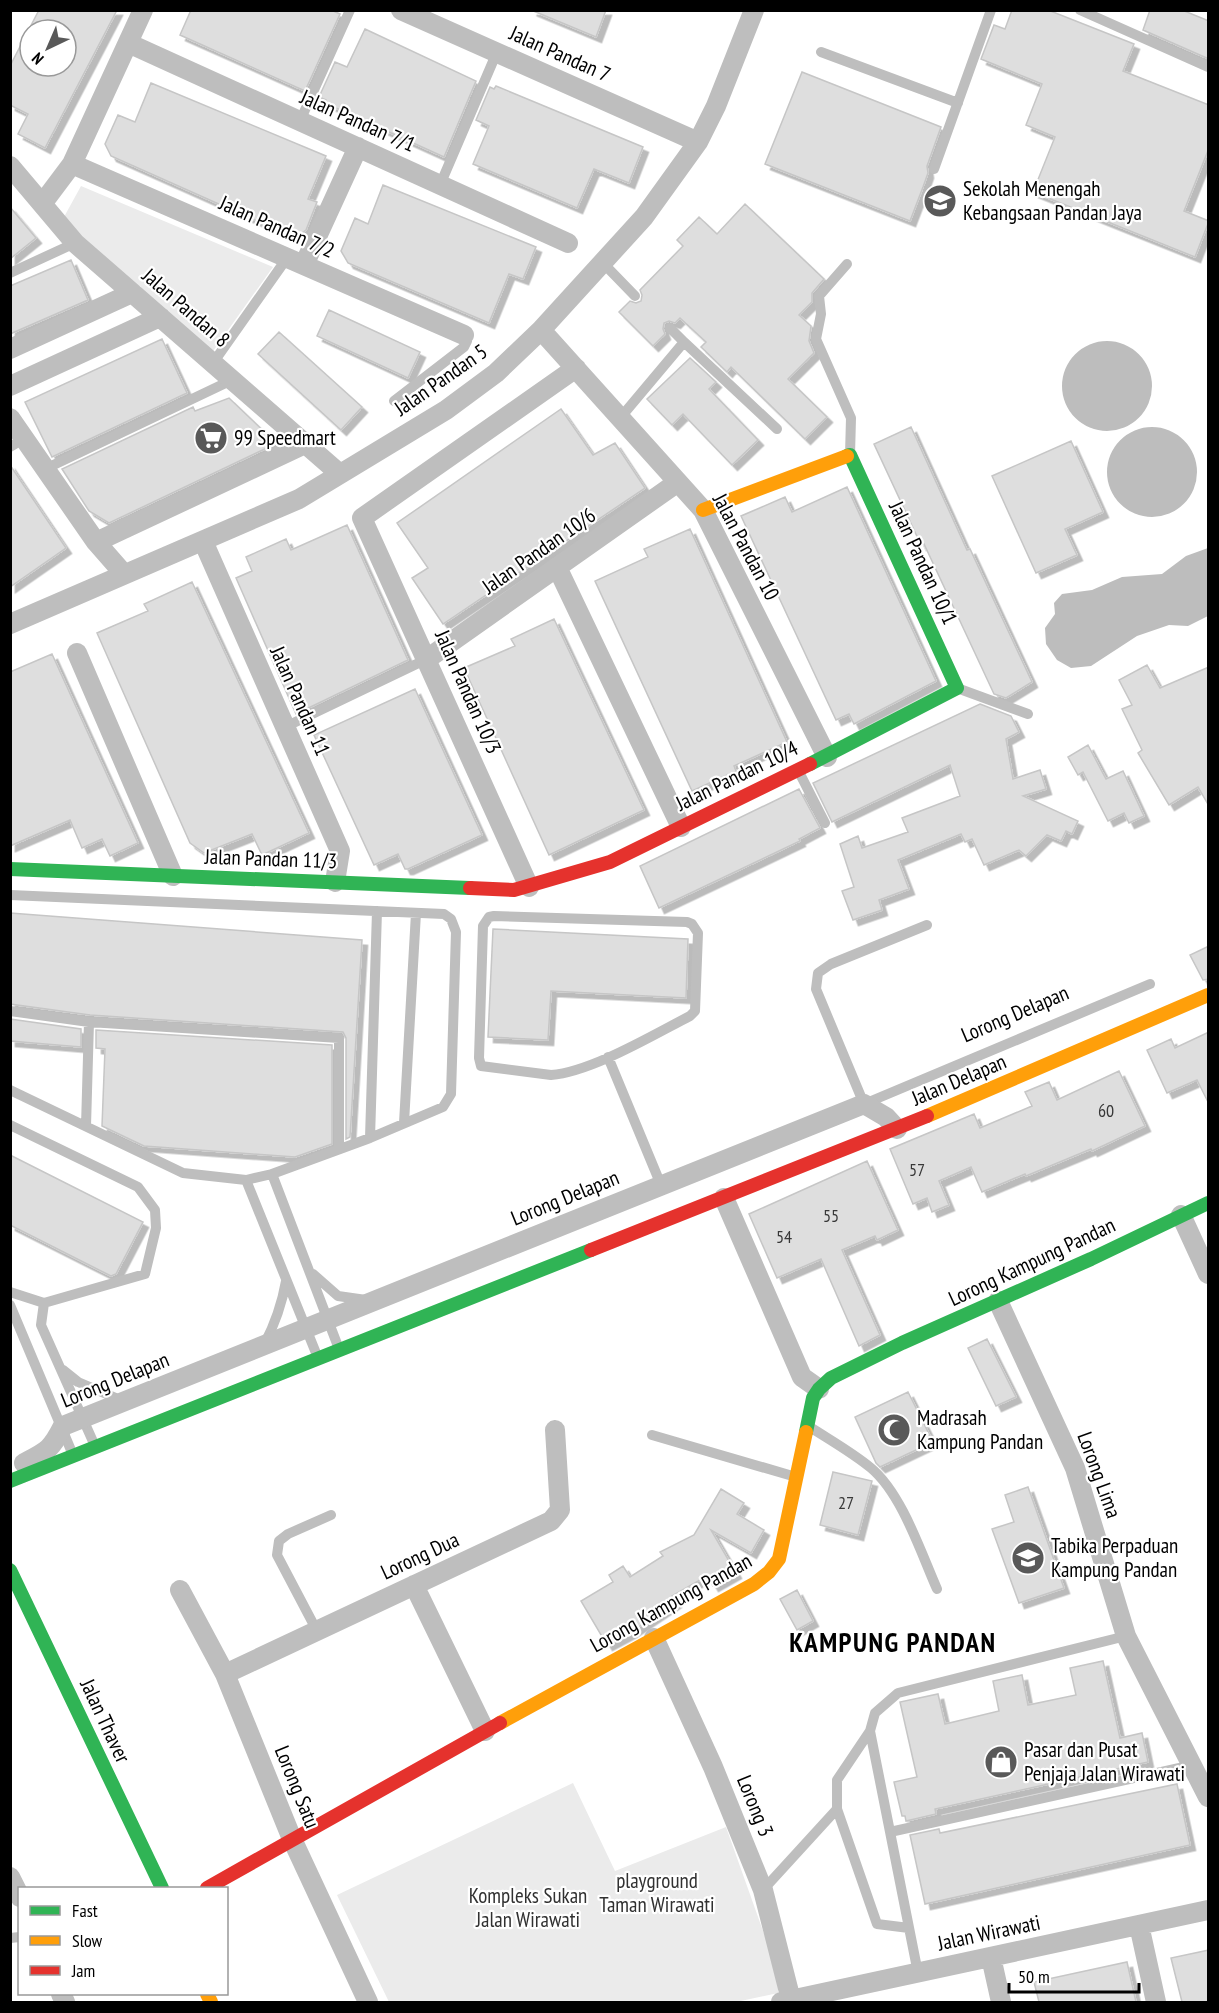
<svg xmlns="http://www.w3.org/2000/svg" width="1219" height="2013" viewBox="0 0 1219 2013" font-family="'PT Sans Narrow',sans-serif">
	<style>
		.green { fill: #ebebeb }
		.water { fill: #bdbdbd }
		.building { fill: #dedede; stroke: #c6c6c6; stroke-width: 1.5; fill-rule: evenodd; filter: url(#shadow) }
		.lines { fill: none; stroke-linecap: round; stroke-linejoin: round }
		.lane { stroke: #bebebe; stroke-width: 10 }
		.street { stroke: #bebebe; stroke-width: 20 }
		.fast { stroke: #30b455; stroke-width: 14 }
		.slow { stroke: #ff9f0a; stroke-width: 14 }
		.jam { stroke: #e5322d; stroke-width: 14 }
		.labels { text-anchor: middle; stroke-width: 4.5; stroke-linejoin: round; paint-order: stroke }
		.number-label { font-size: 18px; fill: #383838 }
		.street-label { font-size: 21px; fill: #000; stroke: #fff }
		.poi-label { font-size: 21px; fill: #000; stroke: #fff; text-anchor: start }
		.park-label { font-size: 21px; fill: #313131; stroke: #fff }
		.district-label { font-size: 27px; font-weight: bold; letter-spacing: 1.5px; fill: #000; stroke: #fff }
	</style>
	<defs>
		<filter id="shadow"><feDropShadow dx="5.5" dy="5.5" stdDeviation="0" flood-color="#0004"/></filter>
	</defs>
	<rect width="100%" height="100%" fill="#fff"/>
	<!-- green -->
	<path class="green" d="M 81,186 L 273,267 L 211,354 L 85,242 L 64,217 Z
		M 573,1783 L 615,1871 L 726,1827 L 778,1973 L 778,1993 L 736,2002 L 389,2002 L 337,1895 Z"/>
	<!-- water -->
	<path class="water" d="M1062 386a45 45 0 1 1 90 0a45 45 0 1 1-90 0Z
		M1107 472a45 45 0 1 1 90 0a45 45 0 1 1-90 0Z
		M 1208,548 L 1208,616 L 1188,626 L 1169,625 L 1137,636 L 1091,666 L 1071,668 L 1057,660 L 1046,644 L 1045,628 L 1055,614 L 1054,603 L 1062,594 L 1092,590 L 1122,577 L 1162,574 L 1186,556 Z"/>
	<!-- building -->
	<path class="building" d="M 39,10 L 117,10 L 45,148 L 18,134 L 28,114 L 10,105 L 10,66 ZM 30,30 L 66,30 L 66,66 L 30,66 Z
		M 191,10 L 331,10 L 340,14 L 305,91 L 180,35 Z
		M 531,10 L 606,10 L 596,37 Z
		M 1012,10 L 1048,10 L 1134,44 L 1123,71 L 1209,105 L 1209,148 L 1184,211 L 1209,221 L 1195,257 L 1033,192 L 1055,137 L 1026,125 L 1042,84 L 981,59 L 994,25 L 1005,29 Z
		M 1150,10 L 1182,10 L 1209,21 L 1209,59 L 1143,30 Z
		M 365,29 L 476,81 L 444,157 L 325,103 L 326,100 L 319,97 L 335,62 L 347,67 Z
		M 802,72 L 941,127 L 927,166 L 928,173 L 923,187 L 910,221 L 765,164 Z
		M 151,83 L 326,156 L 308,199 L 317,202 L 306,230 L 295,238 L 111,156 L 105,144 L 118,115 L 135,122 Z
		M 496,86 L 643,147 L 629,183 L 594,169 L 577,208 L 473,164 L 489,126 L 476,120 L 490,87 L 494,89 Z
		M 383,185 L 536,247 L 523,279 L 509,274 L 489,323 L 348,263 L 341,251 L 355,218 L 368,224 Z
		M 745,204 L 824,279 L 812,293 L 812,302 L 799,315 L 811,326 L 809,341 L 814,353 L 788,379 L 827,417 L 805,439 L 731,367 L 727,372 L 701,347 L 706,342 L 680,318 L 675,323 L 669,321 L 664,323 L 663,329 L 665,334 L 653,346 L 619,312 L 630,301 L 636,303 L 641,301 L 642,295 L 640,290 L 683,246 L 677,240 L 699,217 L 717,234 Z
		M 10,207 L 36,238 L 10,259 Z
		M 71,260 L 88,300 L 10,334 L 10,286 Z
		M 329,310 L 420,352 L 408,378 L 317,336 Z
		M 279,332 L 362,407 L 341,430 L 258,354 Z
		M 162,339 L 187,393 L 52,457 L 25,402 Z
		M 690,358 L 716,382 L 709,389 L 758,440 L 732,465 L 683,414 L 672,425 L 647,399 Z
		M 229,398 L 272,439 L 271,446 L 109,523 L 89,511 L 62,469 L 193,407 L 195,411 Z
		M 561,409 L 593,455 L 615,443 L 645,488 L 443,624 L 412,578 L 428,568 L 397,523 Z
		M 911,427 L 967,550 L 970,549 L 1032,682 L 1006,698 L 994,694 L 924,544 L 921,545 L 874,444 Z
		M 1071,441 L 1103,512 L 1065,529 L 1077,555 L 1036,573 L 992,476 Z
		M 10,465 L 66,548 L 10,587 Z
		M 847,487 L 936,681 L 854,724 L 849,714 L 836,720 L 741,516 L 785,497 L 792,512 Z
		M 347,525 L 408,660 L 296,714 L 236,578 L 252,571 L 246,557 L 286,539 L 291,550 Z
		M 690,529 L 787,742 L 734,766 L 736,771 L 692,791 L 595,581 L 648,557 L 644,549 Z
		M 192,582 L 309,833 L 262,855 L 252,834 L 204,853 L 190,843 L 97,633 L 148,611 L 144,604 Z
		M 554,619 L 644,810 L 549,855 L 464,668 L 515,646 L 511,639 Z
		M 52,654 L 138,843 L 110,856 L 102,839 L 82,848 L 70,820 L 10,846 L 10,672 Z
		M 1147,665 L 1160,688 L 1209,667 L 1209,806 L 1198,787 L 1169,805 L 1138,753 L 1142,750 L 1122,709 L 1132,705 L 1119,680 Z
		M 415,689 L 482,835 L 408,869 L 405,869 L 398,854 L 374,865 L 314,735 Z
		M 980,704 L 1011,716 L 1019,732 L 1006,739 L 1013,779 L 1040,770 L 1046,789 L 1023,796 L 1078,821 L 1072,834 L 1066,831 L 1061,841 L 1047,835 L 1026,856 L 1019,850 L 984,865 L 972,839 L 965,842 L 961,834 L 898,860 L 909,889 L 879,900 L 882,910 L 853,920 L 842,891 L 854,887 L 840,844 L 858,836 L 862,848 L 908,832 L 902,818 L 960,796 L 950,765 L 832,822 L 813,783 Z
		M 1088,745 L 1106,779 L 1123,771 L 1144,816 L 1129,823 L 1124,813 L 1108,821 L 1083,772 L 1078,775 L 1068,757 Z
		M 799,789 L 820,828 L 799,839 L 800,841 L 659,908 L 640,866 Z
		M 10,913 L 362,940 L 350,1137 L 346,1139 L 346,1038 L 343,1032 L 90,1015 L 10,1004 Z
		M 493,929 L 688,939 L 686,998 L 551,991 L 548,1040 L 488,1037 Z
		M 1209,946 L 1209,979 L 1203,980 L 1190,955 Z
		M 10,1019 L 81,1029 L 81,1047 L 10,1041 Z
		M 96,1030 L 332,1045 L 332,1144 L 295,1157 L 144,1146 L 102,1126 L 105,1049 L 96,1048 Z
		M 1209,1032 L 1209,1104 L 1197,1080 L 1167,1093 L 1147,1050 L 1171,1039 L 1175,1048 Z
		M 1119,1071 L 1145,1126 L 1092,1151 L 1091,1149 L 1026,1176 L 1025,1174 L 982,1192 L 971,1167 L 939,1181 L 949,1205 L 932,1212 L 927,1198 L 913,1204 L 890,1149 L 974,1114 L 980,1128 L 1032,1106 L 1025,1092 L 1049,1082 L 1057,1100 Z
		M 10,1155 L 143,1222 L 116,1274 L 111,1276 L 10,1225 Z
		M 867,1161 L 898,1230 L 877,1240 L 875,1236 L 842,1250 L 880,1335 L 859,1346 L 821,1259 L 777,1278 L 749,1214 Z
		M 987,1339 L 1016,1397 L 996,1406 L 968,1348 Z
		M 908,1392 L 933,1442 L 880,1467 L 876,1463 L 855,1417 Z
		M 833,1472 L 872,1481 L 858,1535 L 820,1525 Z
		M 1028,1487 L 1064,1588 L 1019,1603 L 992,1529 L 1014,1522 L 1005,1495 Z
		M 721,1489 L 744,1503 L 737,1514 L 764,1530 L 751,1553 L 711,1530 L 736,1573 L 713,1586 L 707,1576 L 672,1596 L 676,1602 L 631,1632 L 607,1645 L 581,1601 L 613,1582 L 609,1575 L 623,1566 L 630,1577 L 663,1556 L 660,1552 L 694,1535 Z
		M 797,1590 L 813,1621 L 797,1630 L 780,1599 Z
		M 1103,1661 L 1120,1738 L 1142,1733 L 1148,1762 L 935,1809 L 936,1814 L 906,1821 L 905,1816 L 902,1816 L 894,1782 L 917,1777 L 900,1702 L 938,1694 L 945,1724 L 999,1711 L 993,1681 L 1022,1675 L 1028,1705 L 1076,1695 L 1070,1668 Z
		M 1177,1784 L 1190,1845 L 925,1904 L 910,1835 L 939,1829 L 940,1833 Z
		M 1209,1950 L 1209,2002 L 1182,2002 L 1171,1958 Z
		M 1127,1962 L 1136,2002 L 1039,2002 L 1034,1982 Z"/>
	<g class="lines">
		<!-- lane -->
		<path class="lane" d="M 1080,10 L 1208,67
			M 821,52 L 958,103
			M 300,121 L 350,10
			M 934,169 L 991,10
			M 440,185 L 497,52
			M 603,263 L 635,296
			M 847,264 L 819,296 L 821,314 L 816,339 L 851,418 L 850,455
			M 10,273 L 75,243
			M 684,342 L 777,429
			M 213,363 L 287,258
			M 394,401 L 464,347 L 467,341 L 464,335
			M 621,417 L 684,342 L 670,328
			M 10,447 L 25,438
			M 45,469 L 232,380
			M 957,688 L 1028,714
			M 285,727 L 427,659
			M 798,770 L 825,823
			M 10,895 L 444,914 L 451,919 L 456,932 L 451,1094 L 443,1107 L 370,1138 L 272,1174 L 246,1180 L 183,1173 L 10,1090
			M 494,916 L 687,922 L 692,924 L 698,933 L 695,1011 L 690,1016 C 653,1035 591,1072 551,1075 L 481,1066 L 479,1058 L 483,926 L 489,917 Z
			M 927,925 L 831,964 L 818,973 L 816,989 L 864,1104 L 1150,984
			M 10,1011 L 89,1022 L 339,1038 L 339,1149
			M 608,1057 L 661,1185
			M 404,1123 L 416,913
			M 10,1125 L 138,1187 L 155,1210 L 156,1228 L 145,1274 L 44,1303
			M 86,1126 L 89,1022
			M 370,1138 L 377,911
			M 272,1174 L 339,1349
			M 246,1180 L 318,1358
			M 313,1274 L 338,1296 L 366,1300
			M 10,1292 L 44,1303 L 41,1325 L 95,1446
			M 10,1305 L 73,1455
			M 264,1345 C 275,1324 282,1304 286,1281
			M 63,1370 L 78,1382 L 123,1401
			M 810,1427 C 830,1440 853,1453 871,1468 C 902,1494 921,1553 937,1589
			M 652,1435 L 796,1477
			M 317,1631 L 277,1555 L 279,1541 L 288,1534 L 331,1515
			M 870,1731 L 837,1780 L 837,1809 L 877,1924 L 909,1928
			M 890,1832 L 1193,1765
			M 763,1890 L 837,1809
			M 10,1938 L 20,1937
			M 918,1973 L 870,1731 L 875,1713 L 898,1693 L 1126,1636"/>
		<!-- street -->
		<path class="street" d="M 401,10 L 698,142
			M 128,43 L 568,243
			M 72,164 L 464,335
			M 10,166 L 75,243 L 340,474
			M 42,204 L 72,164 L 143,10
			M 304,265 L 358,147
			M 541,330 L 703,510 L 827,757
			M 10,349 L 132,293
			M 10,386 L 160,317
			M 10,418 L 96,542 L 124,574
			M 203,541 L 340,851 L 335,882
			M 96,542 L 305,444
			M 557,567 L 681,827
			M 10,624 L 299,499 L 446,410 L 496,373 L 541,330 L 644,217 L 698,142 L 716,106 L 754,10
			M 77,653 L 173,876
			M 427,659 L 678,482
			M 529,887 L 362,518 L 576,368
			M 724,1198 L 802,1377 L 819,1389
			M 1181,1215 L 1208,1274
			M 998,1301 L 1075,1468 L 1126,1636 L 1208,1797
			M 24,1463 C 47,1451 51,1450 63,1426 L 864,1104 L 886,1117 L 897,1129
			M 414,1585 L 485,1731
			M 180,1590 L 225,1674 L 292,1839 L 368,2002
			M 654,1638 L 713,1767 L 763,1890 L 791,2000
			M 225,1674 L 551,1521 L 560,1510 L 555,1430
			M 10,1877 L 20,1897
			M 1139,1925 L 1156,2002
			M 991,1957 L 1001,2002
			M 61,1994 L 65,2002
			M 781,2002 L 1208,1910"/>
		<!-- fast -->
		<path class="fast" d="M 810,764 L 957,688 L 850,455 L 847,456
			M 10,869 L 470,888
			M 806,1432 L 813,1398 L 819,1389 L 831,1378 L 902,1343 L 1091,1259 L 1208,1203
			M 10,1481 L 591,1250
			M 10,1570 L 162,1888"/>
		<!-- slow -->
		<path class="slow" d="M 703,510 L 847,456
			M 927,1116 L 1208,995
			M 500,1723 L 754,1584 L 769,1572 L 779,1559 L 806,1432
			M 207,1994 L 211,2002"/>
		<!-- jam -->
		<path class="jam" d="M 470,888 L 514,890 L 610,862 L 810,764
			M 591,1250 L 927,1116
			M 207,1888 L 500,1723"/>
	</g>
	<!-- icons -->
	<defs>
		<symbol id="school-disc" viewBox="-11 -11 22 22"><circle r="9.5" fill="#595959" stroke="#fff"/><path d="M0-5L7-2L0 1L-7-2ZM-4 1L0 2.5L4 1V4Q0 6-4 4Z" fill="#fff"/></symbol>
		<symbol id="supermarket-disc" viewBox="-11 -11 22 22"><circle r="9.5" fill="#595959" stroke="#fff"/><path d="M-6-5.5h2.5l.6 2H6L4.5 2H-2.5L-4.4-4H-6ZM-1.5 3.2a1.3 1.3 0 1 0 .1 0ZM3 3.2a1.3 1.3 0 1 0 .1 0Z" fill="#fff"/></symbol>
		<symbol id="mosque-disc" viewBox="-11 -11 22 22"><circle r="9.5" fill="#595959" stroke="#fff"/><path d="M3.5-4.9A6 6 0 1 0 3.5 4.9A5 5 0 1 1 3.5-4.9Z" fill="#fff"/></symbol>
		<symbol id="shop-disc" viewBox="-11 -11 22 22"><circle r="9.5" fill="#595959" stroke="#fff"/><path d="M-5-2.5h2.3a2.7 3.5 0 0 1 5.4 0H5L5.5 6h-11ZM-1.5-2.5h3a1.5 2.3 0 0 0-3 0Z" fill="#fff"/></symbol>
	</defs>
	<g fill-rule="evenodd">
		<use href="#school-disc" x="921" y="182" width="38" height="38"/>
		<use href="#supermarket-disc" x="192" y="419" width="38" height="38"/>
		<use href="#mosque-disc" x="875" y="1411" width="38" height="38"/>
		<use href="#school-disc" x="1009" y="1539" width="38" height="38"/>
		<use href="#shop-disc" x="982" y="1743" width="38" height="38"/>
	</g>
	<g class="labels">
		<!-- number labels -->
		<g class="number-label">
			<text x="1106" y="1117">60</text>
			<text x="917" y="1176">57</text>
			<text x="831" y="1222">55</text>
			<text x="784" y="1243">54</text>
			<text x="846" y="1509">27</text>
		</g>
		<!-- street labels -->
		<g class="street-label">
			<text transform="translate(560 54) rotate(24)" y="7">Jalan Pandan 7</text>
			<text transform="translate(358 121) rotate(24)" y="7">Jalan Pandan 7/1</text>
			<text transform="translate(277 227) rotate(24)" y="7">Jalan Pandan 7/2</text>
			<text transform="translate(186 308) rotate(41)" y="7">Jalan Pandan 8</text>
			<text transform="translate(441 380) rotate(-35)" y="7">Jalan Pandan 5</text>
			<text transform="translate(746 547) rotate(62)" y="7">Jalan Pandan 10</text>
			<text transform="translate(539 551) rotate(-35)" y="7">Jalan Pandan 10/6</text>
			<text transform="translate(923 563) rotate(65)" y="7">Jalan Pandan 10/1</text>
			<text transform="translate(468 692) rotate(66)" y="7">Jalan Pandan 10/3</text>
			<text transform="translate(300 701) rotate(66)" y="7">Jalan Pandan 11</text>
			<text transform="translate(737 776) rotate(-26)" y="7">Jalan Pandan 10/4</text>
			<text transform="translate(271 859) rotate(2)" y="7">Jalan Pandan 11/3</text>
			<text transform="translate(1015 1014) rotate(-23)" y="7">Lorong Delapan</text>
			<text transform="translate(959 1080) rotate(-23)" y="7">Jalan Delapan</text>
			<text transform="translate(565 1198) rotate(-22)" y="7">Lorong Delapan</text>
			<text transform="translate(1032 1262) rotate(-25)" y="7">Lorong Kampung Pandan</text>
			<text transform="translate(115 1380) rotate(-22)" y="7">Lorong Delapan</text>
			<text transform="translate(1099 1475) rotate(70)" y="7">Lorong Lima</text>
			<text transform="translate(420 1556) rotate(-25)" y="7">Lorong Dua</text>
			<text transform="translate(671 1603) rotate(-29)" y="7">Lorong Kampung Pandan</text>
			<text transform="translate(105 1721) rotate(65)" y="7">Jalan Thaver</text>
			<text transform="translate(297 1787) rotate(68)" y="7">Lorong Satu</text>
			<text transform="translate(755 1806) rotate(68)" y="7">Lorong 3</text>
			<text transform="translate(989 1933) rotate(-12)" y="7">Jalan Wirawati</text>
		</g>
		<!-- poi labels -->
		<g class="poi-label">
			<text x="963" y="196">Sekolah Menengah<tspan x="963" dy="24">Kebangsaan Pandan Jaya</tspan></text>
			<text x="234" y="445">99 Speedmart</text>
			<text x="917" y="1425">Madrasah<tspan x="917" dy="24">Kampung Pandan</tspan></text>
			<text x="1051" y="1553">Tabika Perpaduan<tspan x="1051" dy="24">Kampung Pandan</tspan></text>
			<text x="1024" y="1757">Pasar dan Pusat<tspan x="1024" dy="24">Penjaja Jalan Wirawati</tspan></text>
		</g>
		<!-- park labels -->
		<g class="park-label">
			<text x="657" y="1888">playground<tspan x="657" dy="24">Taman Wirawati</tspan></text>
			<text x="528" y="1903">Kompleks Sukan<tspan x="528" dy="24">Jalan Wirawati</tspan></text>
		</g>
		<!-- district labels -->
		<g class="district-label">
			<text x="893" y="1652">KAMPUNG PANDAN</text>
		</g>
	</g>
	<!-- border -->
	<rect width="1219" height="2013" fill="none" stroke="#000000" stroke-width="24"/>
	<!-- legend -->
	<rect x="18" y="1887" width="210" height="108" fill="#ffffff" stroke="#999999" stroke-width="1.5"/>
	<rect x="30" y="1906" width="30" height="9" fill="#30b455" stroke="#999999" stroke-width="1.5"/>
	<text x="72" y="1917" font-size="18" fill="#000000">Fast</text>
	<rect x="30" y="1936" width="30" height="9" fill="#ff9f0a" stroke="#999999" stroke-width="1.5"/>
	<text x="72" y="1947" font-size="18" fill="#000000">Slow</text>
	<rect x="30" y="1966" width="30" height="9" fill="#e5322d" stroke="#999999" stroke-width="1.5"/>
	<text x="72" y="1977" font-size="18" fill="#000000">Jam</text>
	<!-- north arrow -->
	<g transform="translate(48 48) rotate(224)"><circle r="28" fill="#ffffff" stroke="#999999" stroke-width="1.5"/>
	<path d="M0-4.5L10 22L0 15L-10 22Z" fill="#595959"/>
	<text y="-9" font-size="16" font-weight="bold" text-anchor="middle" fill="#000000">N</text>
	</g>
	<!-- scale -->
	<path d="M1009 1983v9h130v-9" fill="none" stroke="#000000" stroke-width="3"/>
	<text x="1018" y="1983" font-size="18" fill="#000000" stroke="#ffffff" stroke-width="4.5" paint-order="stroke">50 m</text>
</svg>
